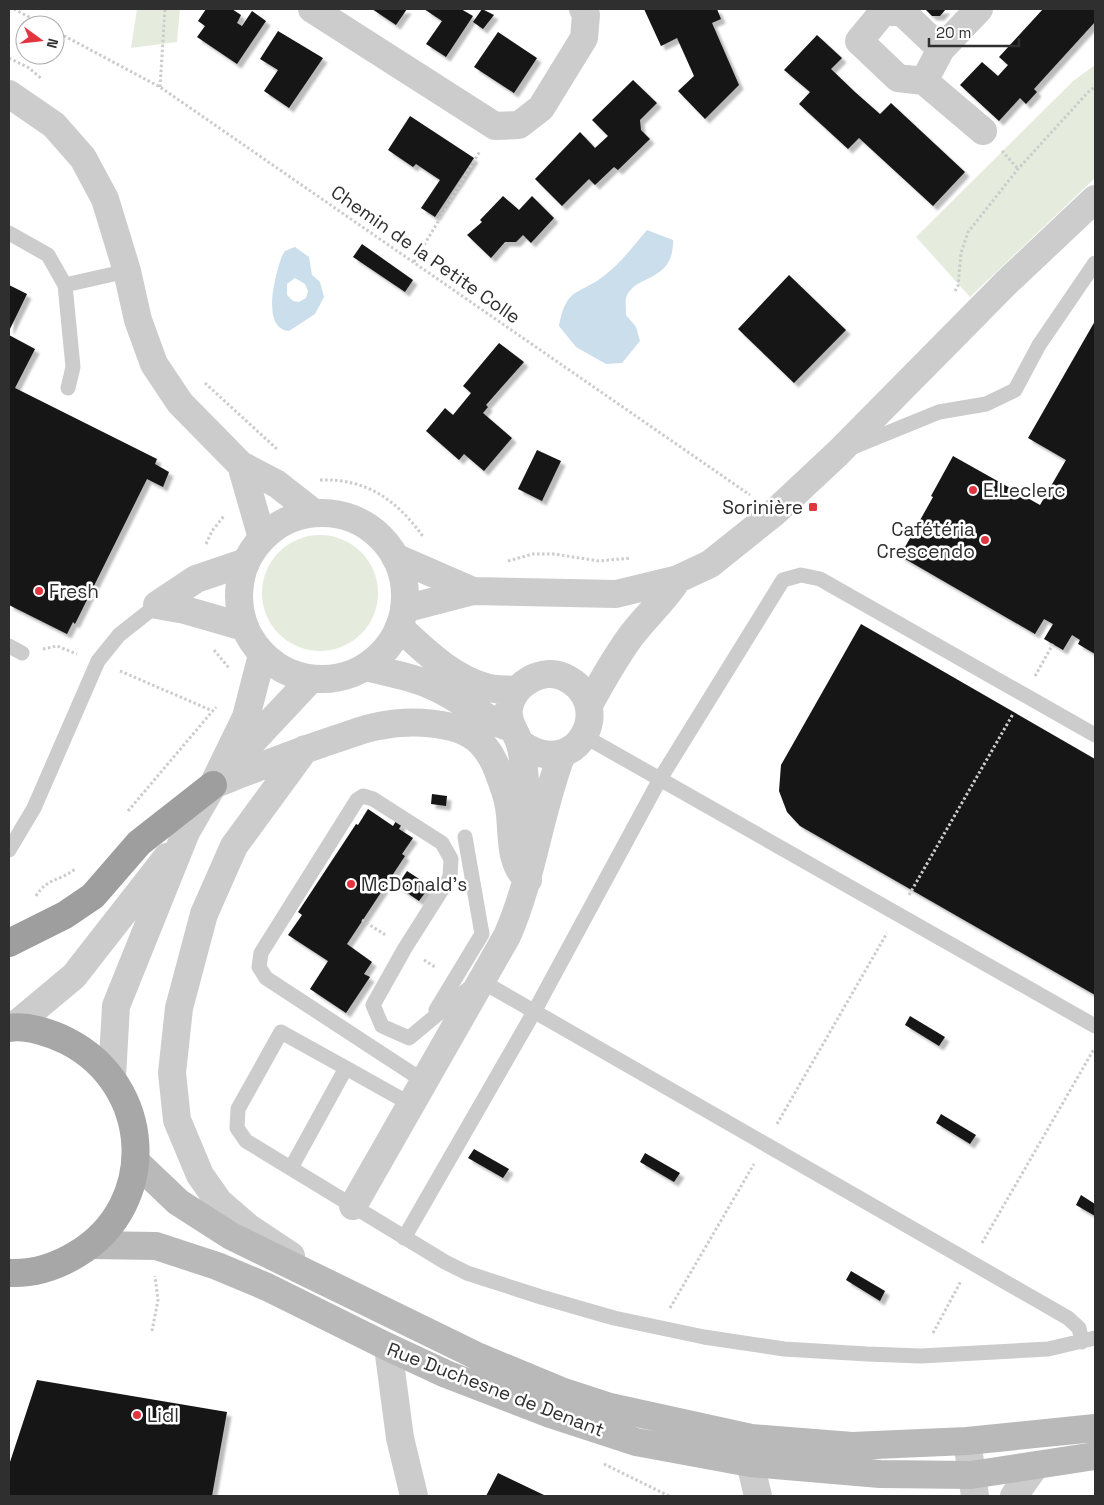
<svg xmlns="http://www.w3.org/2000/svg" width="1104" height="1505" viewBox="0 0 1104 1505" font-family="'Space Grotesk',sans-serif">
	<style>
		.green { fill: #e5ecdd }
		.water { fill: #cadeec; fill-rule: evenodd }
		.building { fill: #161616; filter: url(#shadow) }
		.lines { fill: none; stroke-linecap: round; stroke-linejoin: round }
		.path { stroke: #ccc; stroke-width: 3; stroke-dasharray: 2.5 2.5; stroke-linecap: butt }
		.service { stroke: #ccc; stroke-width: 15 }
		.minor { stroke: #ccc; stroke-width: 28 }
		.tertiary { stroke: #ccc; stroke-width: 28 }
		.secondary { stroke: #b9b9b9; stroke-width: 28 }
		.primary { stroke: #a7a7a7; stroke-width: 28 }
		.trunk { stroke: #9e9e9e; stroke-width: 28 }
		.poi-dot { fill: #e33540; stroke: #fff; stroke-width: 2 }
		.labels { text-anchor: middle; stroke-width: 5; stroke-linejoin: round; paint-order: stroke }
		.street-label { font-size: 19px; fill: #2f2f2f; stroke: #fff }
		.poi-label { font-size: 19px; fill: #2f2f2f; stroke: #fff; text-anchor: start }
	</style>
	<defs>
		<filter id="shadow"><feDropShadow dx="4.5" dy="4.5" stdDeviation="1" flood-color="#0004"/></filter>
	</defs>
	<rect width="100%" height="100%" fill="#fff"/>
	<!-- green -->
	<path class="green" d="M 137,9 L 180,9 L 177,42 L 131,48 Z
		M 1095,65 L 1095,178 L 970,297 L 916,237 L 1073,81 Z
		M262 593a58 58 0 1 1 116 0a58 58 0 1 1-116 0Z"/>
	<!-- water -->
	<path class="water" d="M 647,230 L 673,240 C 674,284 634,273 626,298 C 625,303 626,310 626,315 L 636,327 L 640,341 L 622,363 L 606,364 L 576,347 L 559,326 C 567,285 579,296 605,275 C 621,263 634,245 647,230 Z
		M 295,247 L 309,257 L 312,275 L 320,282 L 324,297 L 315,314 L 289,331 C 260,328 276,273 282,256 L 285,251 ZM 295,278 L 305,284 L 308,291 L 306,298 L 299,302 L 293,301 L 287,295 L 287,284 Z"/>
	<!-- building -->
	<path class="building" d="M 206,9 L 232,9 L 241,15 L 237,23 L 242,26 L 252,11 L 266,21 L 237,64 L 197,37 L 205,26 L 198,21 Z
		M 372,9 L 407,9 L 396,25 Z
		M 424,9 L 461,9 L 473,16 L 446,57 L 426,44 L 442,21 Z
		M 482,9 L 494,15 L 483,29 L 473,22 Z
		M 644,9 L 717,9 L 721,19 L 712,23 L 739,85 L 705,119 L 678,91 L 694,76 L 677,38 L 661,46 Z
		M 925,9 L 946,9 L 940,16 L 932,16 Z
		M 1043,9 L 1095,9 L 1095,22 L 1034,89 L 1037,92 L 1026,104 L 1020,98 L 999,121 L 960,85 L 982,62 L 998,76 L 1008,65 L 999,57 Z
		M 278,31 L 323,58 L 289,108 L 264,91 L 278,70 L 260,59 Z
		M 498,32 L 537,58 L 514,93 L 474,67 Z
		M 817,35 L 842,58 L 831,69 L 855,92 L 880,114 L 891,103 L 965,172 L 933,206 L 859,138 L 848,149 L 799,104 L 810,92 L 784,70 Z
		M 633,80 L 657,103 L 640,120 L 641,130 L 650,139 L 618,170 L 614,167 L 595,185 L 589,179 L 562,206 L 535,179 L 580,132 L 595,148 L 608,136 L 592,120 Z
		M 410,116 L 474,158 L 435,217 L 421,208 L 440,180 L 416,164 L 413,167 L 388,150 Z
		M 503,196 L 519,210 L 532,196 L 554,218 L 531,243 L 523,235 L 516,242 L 505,242 L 491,258 L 467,235 L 482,222 L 480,220 Z
		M 362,244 L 413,280 L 405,292 L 353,257 Z
		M 789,275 L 846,330 L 794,383 L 738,329 Z
		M 9,285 L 27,294 L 9,331 Z
		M 1095,321 L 1095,654 L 1078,644 L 1080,640 L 1072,635 L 1063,650 L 1044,639 L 1053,624 L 1044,619 L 1035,634 L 900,556 L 933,497 L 931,496 L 953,456 L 1040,505 L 1066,460 L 1028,438 Z
		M 9,335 L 35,349 L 15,388 L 157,459 L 155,464 L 169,472 L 163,487 L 147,479 L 75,624 L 73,622 L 67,634 L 9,605 Z
		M 499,343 L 524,362 L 486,405 L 488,407 L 483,413 L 512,438 L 484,471 L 464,454 L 459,460 L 426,431 L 445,408 L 453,415 L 471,393 L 463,386 Z
		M 537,450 L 561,461 L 542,501 L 518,489 Z
		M 861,624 L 1095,759 L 1095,995 L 800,826 L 787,812 L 779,791 L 781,765 Z
		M 432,794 L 447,796 L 446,806 L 431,804 Z
		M 368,809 L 393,826 L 396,821 L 402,824 L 399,829 L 413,838 L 402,854 L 405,856 L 347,944 L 372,962 L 364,974 L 370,977 L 346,1013 L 310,989 L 328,961 L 288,935 L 302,915 L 298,912 L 356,824 L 358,825 Z
		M 407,871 L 430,886 L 419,901 L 397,886 Z
		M 910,1016 L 945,1037 L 939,1046 L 905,1025 Z
		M 941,1114 L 976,1135 L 970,1144 L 936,1123 Z
		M 474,1149 L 509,1169 L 503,1178 L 468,1158 Z
		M 645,1153 L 680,1173 L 674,1182 L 640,1162 Z
		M 1081,1195 L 1095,1204 L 1095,1216 L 1076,1205 Z
		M 851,1271 L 885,1291 L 880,1301 L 846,1280 Z
		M 37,1380 L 227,1412 L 212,1496 L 9,1496 L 9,1465 Z
		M 498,1473 L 546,1496 L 486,1496 Z"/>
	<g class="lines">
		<!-- path -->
		<path class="path" d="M 14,9 L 44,25
			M 55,31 L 160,87 L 750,495
			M 9,58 L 29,68 L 42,79
			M 160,87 L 165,9
			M 1002,151 L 1018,169
			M 414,262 L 480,151
			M 955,291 L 958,286 L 961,253 L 968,232 L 1018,169 L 1090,90 L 1095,87
			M 205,383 L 278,450
			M 320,480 C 367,478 398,501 424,538
			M 206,544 L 212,531 L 224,516
			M 508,561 L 533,554 L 554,554 L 599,561 L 631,558
			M 43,649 L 57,646 L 77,654
			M 214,650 L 229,668
			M 120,671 L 213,711
			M 1035,676 L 1053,644
			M 128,811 L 216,707
			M 909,895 L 1013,714
			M 36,896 C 47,878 60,881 75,869
			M 362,920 L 387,936
			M 424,960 L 435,967
			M 777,1124 L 887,933
			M 982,1243 L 1094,1049
			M 670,1308 L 754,1164
			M 152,1331 L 158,1300 L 155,1276
			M 933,1333 L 961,1281
			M 604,1464 L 669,1496"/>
		<!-- service -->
		<path class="service" d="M 9,233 L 48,255 L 65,285 L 73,367 L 68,388
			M 65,285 L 127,271
			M 853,447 L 939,412 L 986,404 L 1015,390 L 1039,345 L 1095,263
			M 9,646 L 22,653
			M 584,736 L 1095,1026
			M 9,850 L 34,808 L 98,661 L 119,635 L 157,605
			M 436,1010 L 482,934 L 465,837
			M 346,1068 L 281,1032 L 238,1109 L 237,1128 L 246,1141 L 445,1262 L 467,1273 L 541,1297 L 614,1318 L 704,1337 L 784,1349 L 867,1354 L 921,1356 L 1048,1349 L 1095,1338
			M 425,1082 L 266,978 L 259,967 L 261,953 L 357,800 L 363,796 L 373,799 L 442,843 L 451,859 L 450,877 L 405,948 L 373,1005 L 382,1026 L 409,1038 L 468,989 L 483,982 L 1068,1318 L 1079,1328 L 1082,1342
			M 291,1168 L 346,1068 L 412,1105
			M 404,1238 L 534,1012 L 660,779 L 783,580 L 801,575 L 820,579 L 1095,735"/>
		<!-- minor -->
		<path class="minor" d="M 312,9 L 495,126 L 519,125 L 541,108 L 584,38 L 586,15 L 583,9
			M 941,49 L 902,12 L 883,12 L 859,41 L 898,78 L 924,81 L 941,49 L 979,9
			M 924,81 L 983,131
			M 9,94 L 54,125 L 83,158 L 105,199 L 127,271 L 138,320 L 154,364 L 180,403 L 241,465 L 277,484 L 314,513
			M 241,465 L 262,538
			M 395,557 L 473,591
			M 157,605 L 196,579 L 246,562
			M 157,605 L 185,610 L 244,627
			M 404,609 L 473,591 L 616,594 L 678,579 L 710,564 L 775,512 L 838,453 L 1006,283 L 1095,199
			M 399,627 C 426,652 453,679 489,688 C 498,690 508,689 517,690
			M 365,667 C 388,673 411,676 432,686 C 460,698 482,719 511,728
			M 589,705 C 602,681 615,658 631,636 C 646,616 665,600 678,579
			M 520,743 C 578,785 618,702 564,677 C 542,667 513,684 509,708 C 507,723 516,731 520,744 C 524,758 524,775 526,789 C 529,803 533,816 537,830
			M 213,785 C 256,768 298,751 342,737 C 354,733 366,728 379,726 C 407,720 459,720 481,743 C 494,756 500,776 506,794 C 516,823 504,858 528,880
			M 353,1206 L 507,936 C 533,877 539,814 562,754
			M 291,1256 L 249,1228 L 219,1202 L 200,1175 L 177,1120 L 172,1073 L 179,1008 L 204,914 L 234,846 L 305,749
			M 388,1347 L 400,1438 L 414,1496
			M 967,1441 L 975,1496
			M 750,1463 L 758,1496
			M 1014,1496 L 1035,1466"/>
		<!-- tertiary -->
		<path class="tertiary" d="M239 596a83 83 0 1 1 166 0a83 83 0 1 1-166 0Z
			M 234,761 L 311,679
			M 13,1027 L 74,976 L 167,857
			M 112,1077 L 116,1006 L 186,832 L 213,785 L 246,717 L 262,655"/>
		<!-- secondary -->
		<path class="secondary" d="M 136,1162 L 178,1202 L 231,1236 L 479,1357 L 561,1391 L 610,1407 L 751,1438 L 852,1446 L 967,1441 L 1095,1428
			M 92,1245 L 156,1246 L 217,1266 L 267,1287 L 388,1347 L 446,1374 L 550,1414 L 636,1442 L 750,1463 L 880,1474 L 971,1475 L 1095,1456"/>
		<!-- primary -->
		<path class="primary" d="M 9,1028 C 27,1025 51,1033 67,1041 C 153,1085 160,1204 77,1254 C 56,1267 33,1274 9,1273"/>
		<!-- trunk -->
		<path class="trunk" d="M 9,943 L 65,915 L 93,896 L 139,843 L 213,785"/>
	</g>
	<!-- markers -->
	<g class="poi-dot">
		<circle cx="973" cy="490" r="5"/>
		<rect x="808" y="502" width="10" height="10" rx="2.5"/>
		<circle cx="985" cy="540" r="5"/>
		<circle cx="39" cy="591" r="5"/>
		<circle cx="351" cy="884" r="5"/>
		<circle cx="137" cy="1415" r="5"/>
	</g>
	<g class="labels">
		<!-- street labels -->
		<g class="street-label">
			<text transform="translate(426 254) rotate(35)" y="7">Chemin de la Petite Colle</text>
			<text transform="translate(496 1389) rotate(21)" y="7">Rue Duchesne de Denant</text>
		</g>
		<!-- poi labels -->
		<g class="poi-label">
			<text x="983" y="497">E.Leclerc</text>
			<text x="803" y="514" text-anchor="end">Sorinière</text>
			<text x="975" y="536" text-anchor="end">Cafétéria<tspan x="975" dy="22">Crescendo</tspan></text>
			<text x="49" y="598">Fresh</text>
			<text x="361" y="891">McDonald's</text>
			<text x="147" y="1422">Lidl</text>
		</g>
	</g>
	<!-- border -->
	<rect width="1104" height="1505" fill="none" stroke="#2f2f2f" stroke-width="20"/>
	<!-- north arrow -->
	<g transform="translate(40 40) rotate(105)"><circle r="24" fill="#ffffff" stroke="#acacac"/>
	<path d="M0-4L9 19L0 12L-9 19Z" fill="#e33540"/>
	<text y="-8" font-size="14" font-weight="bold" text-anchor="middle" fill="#2f2f2f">N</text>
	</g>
	<!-- scale -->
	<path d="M929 38v8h90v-8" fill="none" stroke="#2f2f2f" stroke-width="2.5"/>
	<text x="936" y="38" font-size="15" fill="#2f2f2f" stroke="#ffffff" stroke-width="4" paint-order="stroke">20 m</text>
</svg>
